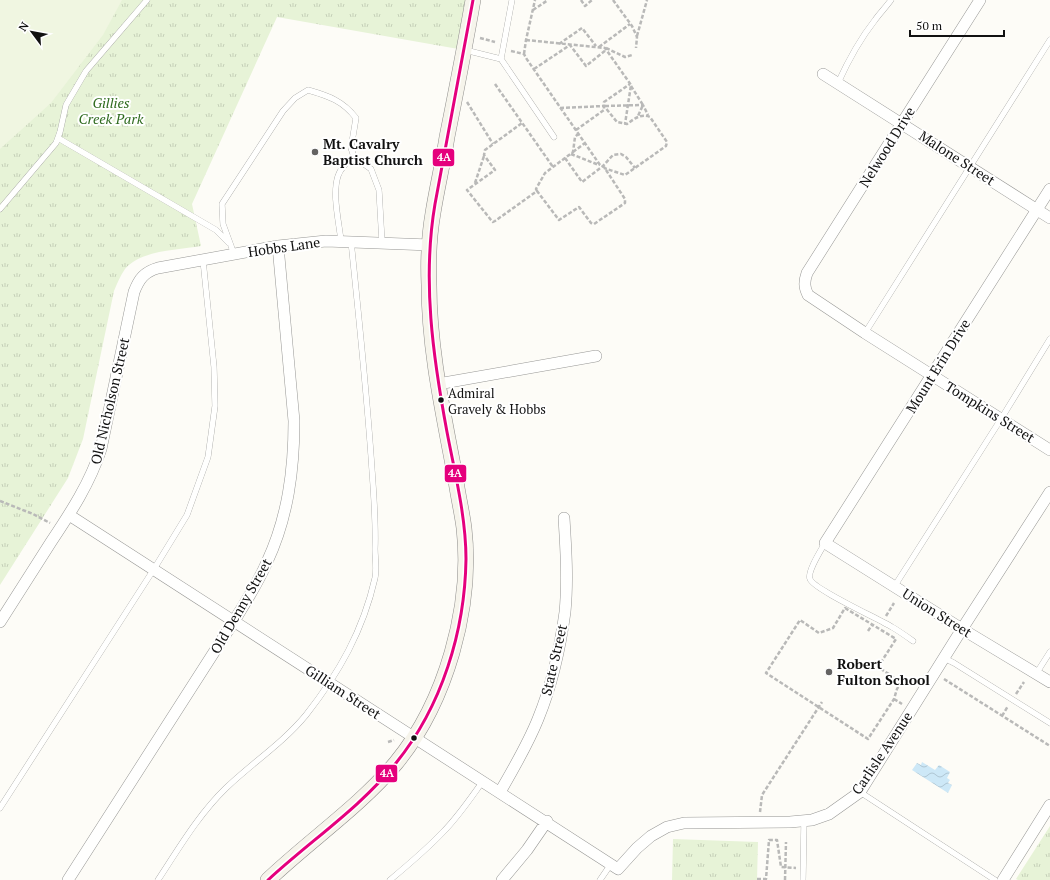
<svg xmlns="http://www.w3.org/2000/svg" width="1050" height="880" viewBox="0 0 1050 880" font-family="'PT Serif',serif">
	<style>
		.grass { fill: url(#grass-tufts) }
		.pitch { fill: #f0f6e1 }
		.water { fill: url(#water-waves) }
		.lines { fill: none; stroke-linecap: round; stroke-linejoin: round }
		.lane-casing { stroke: #979795; stroke-width: 6 }
		.street-casing { stroke: #979795; stroke-width: 12 }
		.secondary-casing { stroke: #8e8d8b; stroke-width: 16 }
		.path { stroke: #b9b9b8; stroke-width: 2.5; stroke-dasharray: 4 2; stroke-linecap: butt }
		.lane { stroke: #fffffe; stroke-width: 5.5 }
		.street { stroke: #fffffe; stroke-width: 11 }
		.secondary { stroke: #f6f4eb; stroke-width: 15 }
		.bus-1-casing { stroke: #fff; stroke-width: 6 }
		.bus-1 { stroke: #e5007d; stroke-width: 3 }
		.poi-dot { fill: #646362; stroke: #fff; stroke-width: 1.5 }
		.bus-dot { fill: #111; stroke: #fff; stroke-width: 1.5 }
		.labels { text-anchor: middle; stroke-width: 4; stroke-linejoin: round; paint-order: stroke }
		.bus-label { font-size: 13px; fill: #111; stroke: #fff; text-anchor: start }
		.park-label { font-size: 14px; font-style: italic; fill: #2f6b1f; stroke: #fff }
		.poi-label { font-size: 14px; font-weight: bold; fill: #111; stroke: #fff; text-anchor: start }
		.street-label { font-size: 14px; fill: #111; stroke: #fff }
		.line-badge { stroke: #fff; stroke-width: 1.5 }
		.badge-label { font-size: 11px; text-anchor: middle; font-weight: bold; fill: #fff }
	</style>
	<defs>
		<pattern id="grass-tufts" width="24" height="20" patternUnits="userSpaceOnUse"><rect width="24" height="20" fill="#e7f3d7"/><path d="M3 7l-1-3M5 7V3M7 7l1-3M15 17l-1-3M17 17v-4M19 17l1-3" fill="none" stroke="#c5cfb8"/></pattern>
		<pattern id="water-waves" width="16" height="10" patternUnits="userSpaceOnUse"><rect width="16" height="10" fill="#cde8f7"/><path d="M0 5q4-4 8 0t8 0" fill="none" stroke="#afc6d3"/></pattern>
	</defs>
	<rect width="100%" height="100%" fill="#fdfcf7"/>
	<!-- grass -->
	<path class="grass" d="M 0,0 L 473,0 L 464,50 L 277,17 L 192,204 L 201,246 C 178,250 141,250 125,269 C 120,276 117,284 114,291 L 83,439 L 68,478 L 0,585 Z
		M 1050,826 L 1050,880 L 1018,880 L 1016,879 Z
		M 673,839 L 758,842 L 757,880 L 672,880 Z"/>
	<!-- pitch -->
	<path class="pitch" d="M 0,0 L 122,0 L 103,35 L 51,103 L 0,149 Z"/>
	<!-- water -->
	<path class="water" d="M 922,762 L 935,770 L 939,765 L 950,772 L 947,778 L 950,780 L 948,783 L 952,785 L 948,793 L 912,770 L 917,763 L 921,765 Z"/>
	<g class="lines">
		<defs>
			<path id="lane" d="M 465,50 L 501,59 L 554,137
				M 501,59 L 512,0
				M 838,83 C 848,61 860,39 875,20 C 880,13 886,7 891,0
				M 58,138 L 216,230 L 229,243
				M 0,209 L 56,143 L 60,132 L 66,105 L 86,71 L 147,0
				M 341,241 C 339,222 332,194 338,176 C 341,167 347,162 354,157
				M 234,254 L 223,224 L 222,204 L 283,111 L 295,98 L 308,90 C 329,96 343,101 356,118 L 351,148 L 354,157 L 371,169 L 379,190 L 382,242
				M 865,333 L 1050,40
				M 825,543 C 821,550 807,572 810,579 C 813,589 879,619 892,627 C 899,631 906,636 913,641
				M 894,587 L 1001,419 L 1050,339
				M 944,658 L 954,663 L 1050,723
				M 1036,674 L 1050,652
				M 860,792 L 995,880
				M 0,808 L 154,569 L 187,515 L 208,457 L 215,406 L 214,367 L 203,260
				M 158,880 C 179,848 199,814 226,788 C 252,763 283,743 306,715 C 339,673 363,631 375,578 C 377,569 375,559 375,549 C 376,523 374,497 372,470 C 367,394 359,318 351,241
				M 390,880 C 408,865 426,850 443,832 C 458,817 470,799 483,781
				M 600,880 L 611,864
				M 803,880 L 804,821"/>
			<path id="street" d="M 980,0 L 807,273 C 804,282 804,287 808,295 L 865,333 L 1050,450
				M 823,74 L 1050,218
				M 1050,189 L 825,543 L 962,629 L 1050,682
				M 438,384 L 596,356
				M 69,515 L 618,869 L 637,848 L 651,836 L 667,827 L 684,823 L 790,822 L 812,820 L 829,814 L 860,792 L 962,629 L 1050,492
				M 0,622 C 17,595 34,569 51,542 C 71,512 90,483 101,449 L 134,292 C 139,279 144,272 158,268 L 278,246 L 326,241 L 430,245
				M 500,792 C 514,768 528,744 538,719 C 552,685 560,649 565,612 C 568,581 566,549 564,518
				M 68,880 L 234,621 C 246,602 258,583 267,562 C 288,517 294,470 294,421 L 278,246
				M 502,880 L 527,850 L 547,821
				M 1003,880 L 1050,805"/>
			<path id="secondary" d="M 268,880 C 310,840 359,807 396,763 C 446,702 473,607 464,528 C 462,512 458,496 456,481 C 444,416 429,351 429,285 C 428,262 429,236 433,213 C 437,188 443,163 447,137 C 456,92 465,46 473,0"/>
		</defs>
		<!-- lane casing -->
		<use href="#lane" class="lane-casing"/>
		<!-- street casing -->
		<use href="#street" class="street-casing"/>
		<!-- secondary casing -->
		<use href="#secondary" class="secondary-casing"/>
		<!-- path -->
		<path class="path" d="M 581,0 L 585,6 L 592,0
			M 613,0 L 632,26 L 637,37 L 636,48
			M 533,10 L 548,0
			M 637,36 L 647,0
			M 480,38 L 495,42
			M 526,40 L 605,48 L 631,85 L 625,124
			M 559,44 L 582,28 L 596,46
			M 599,47 L 630,24
			M 606,48 L 625,57 L 632,55
			M 511,51 L 524,54 L 526,58 L 600,165 L 604,167 L 625,199 L 625,203 L 594,224 L 591,223 L 579,207 L 559,220 L 537,191 L 495,221 L 493,222 L 491,220 L 467,190 L 495,170 L 484,155 L 485,150 L 522,123
			M 524,54 L 526,40 L 535,0
			M 534,69 L 570,45 L 586,66 L 606,50
			M 495,84 L 553,167
			M 631,86 L 643,105 L 638,116
			M 467,102 L 493,144
			M 605,106 L 643,105 L 648,115
			M 560,108 L 604,106 L 617,122 L 627,124 C 634,119 641,113 650,117 L 667,142 L 666,146 L 625,175 L 604,168
			M 576,130 L 604,110 L 604,102 L 630,84
			M 573,152 L 585,143
			M 571,154 L 599,165
			M 565,158 L 582,182 L 603,166 L 613,155 L 621,154 L 626,157 L 635,168
			M 475,183 L 484,156
			M 537,191 L 536,189 L 545,173 L 573,152 L 575,137 L 578,134
			M 0,501 L 33,514 L 50,523
			M 845,608 L 896,639 L 878,667 L 901,682 L 897,689 L 894,699 L 868,739 L 766,673 L 800,620 L 819,633 L 833,628 Z
			M 886,616 L 894,603
			M 868,631 L 872,625
			M 944,679 L 1050,746
			M 1016,694 L 1024,682
			M 894,699 L 902,704
			M 1002,716 L 1008,706
			M 388,742 L 394,740
			M 760,812 L 762,795 L 822,702
			M 757,879 L 766,879 L 769,840 L 777,840 L 781,867 L 796,868
			M 785,880 L 786,842"/>
		<!-- lane -->
		<use href="#lane" class="lane"/>
		<!-- street -->
		<use href="#street" class="street"/>
		<!-- secondary -->
		<use href="#secondary" class="secondary"/>
		<defs>
			<path id="bus-1" d="M 268,880 C 310,841 360,808 396,763 C 442,706 465,631 466,559 C 466,517 455,474 447,432 C 433,357 422,280 435,204 L 473,0"/>
		</defs>
		<!-- bus-1 casing -->
		<use href="#bus-1" class="bus-1-casing"/>
		<!-- bus-1 -->
		<use href="#bus-1" class="bus-1"/>
	</g>
	<!-- markers -->
	<g class="poi-dot">
		<circle cx="315" cy="152" r="4"/>
		<circle cx="829" cy="672" r="4"/>
	</g>
	<g class="bus-dot">
		<circle cx="441" cy="400" r="3.5"/>
		<circle cx="414" cy="738" r="3.5"/>
	</g>
	<g class="labels">
		<!-- bus labels -->
		<g class="bus-label">
			<text x="448" y="398">Admiral<tspan x="448" dy="16">Gravely &amp; Hobbs</tspan></text>
		</g>
		<!-- park labels -->
		<g class="park-label">
			<text x="111" y="108">Gillies<tspan x="111" dy="16">Creek Park</tspan></text>
		</g>
		<!-- poi labels -->
		<g class="poi-label">
			<text x="323" y="149">Mt. Cavalry<tspan x="323" dy="16">Baptist Church</tspan></text>
			<text x="837" y="669">Robert<tspan x="837" dy="16">Fulton School</tspan></text>
		</g>
		<!-- street labels -->
		<g class="street-label">
			<text transform="translate(887 147) rotate(-58)" y="5">Nelwood Drive</text>
			<text transform="translate(957 158) rotate(33)" y="5">Malone Street</text>
			<text transform="translate(284 247) rotate(-8)" y="5">Hobbs Lane</text>
			<text transform="translate(938 366) rotate(-58)" y="5">Mount Erin Drive</text>
			<text transform="translate(110 401) rotate(-77)" y="5">Old Nicholson Street</text>
			<text transform="translate(990 412) rotate(32)" y="5">Tompkins Street</text>
			<text transform="translate(241 606) rotate(-60)" y="5">Old Denny Street</text>
			<text transform="translate(937 613) rotate(32)" y="5">Union Street</text>
			<text transform="translate(554 660) rotate(-77)" y="5">State Street</text>
			<text transform="translate(343 692) rotate(33)" y="5">Gilliam Street</text>
			<text transform="translate(882 753) rotate(-56)" y="5">Carlisle Avenue</text>
		</g>
	</g>
	<g class="line-badge">
		<rect x="432" y="148" width="23" height="19" rx="4" fill="#e5007d"/>
		<rect x="444" y="464" width="23" height="19" rx="4" fill="#e5007d"/>
		<rect x="375" y="764" width="23" height="19" rx="4" fill="#e5007d"/>
	</g>
	<g class="badge-label">
		<text x="444" y="161">4A</text>
		<text x="455" y="477">4A</text>
		<text x="387" y="777">4A</text>
	</g>
	<!-- north arrow -->
	<g transform="translate(32 32) rotate(302)" stroke="#ffffff" stroke-width="3" paint-order="stroke">
	<path d="M0-3L7 15L0 10L-7 15Z" fill="#111111"/>
	<text y="-6" font-size="11" font-weight="bold" text-anchor="middle" fill="#111111">N</text>
	</g>
	<!-- scale -->
	<path d="M910 30v6h94v-6" fill="none" stroke="#111111" stroke-width="2"/>
	<text x="916" y="30" font-size="12" fill="#111111" stroke="#ffffff" stroke-width="3" paint-order="stroke">50 m</text>
</svg>
